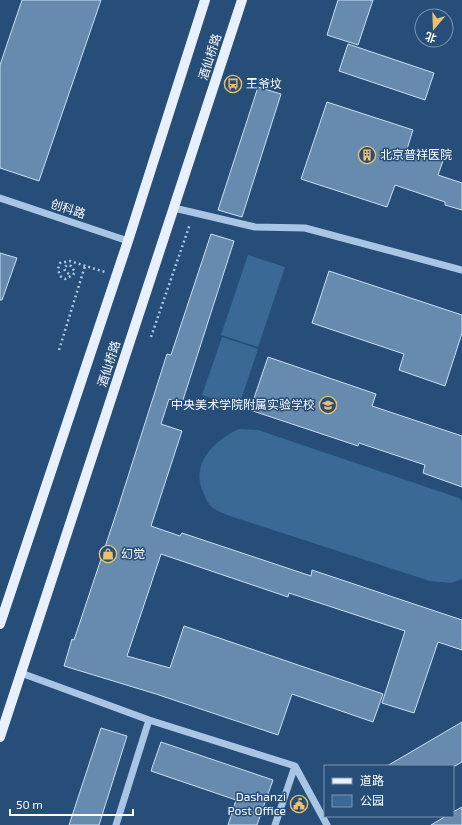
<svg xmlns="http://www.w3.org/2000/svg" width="462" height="825" viewBox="0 0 462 825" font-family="'Exo 2','Noto Sans SC',sans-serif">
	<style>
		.green { fill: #3a6996 }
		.building { fill: #668bae; stroke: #cbdff3 }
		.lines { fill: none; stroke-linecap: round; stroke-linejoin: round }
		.path { stroke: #a8c6e3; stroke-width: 2.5; stroke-dasharray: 2 3; stroke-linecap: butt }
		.minor { stroke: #a8c6e3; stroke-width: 7 }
		.major { stroke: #e7f0fc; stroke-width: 10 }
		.labels { text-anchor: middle; stroke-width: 3; stroke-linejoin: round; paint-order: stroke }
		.street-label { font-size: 12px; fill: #fff; stroke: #264e78 }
		.poi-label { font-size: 12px; fill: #fff; stroke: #264e78; text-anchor: start }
	</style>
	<rect width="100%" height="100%" fill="#264e78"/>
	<!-- green -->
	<path class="green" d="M 248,255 L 285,267 L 258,347 L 221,335 Z
		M 222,337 L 258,349 L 238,408 L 202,395 Z
		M 239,429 L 258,430 L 459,498 L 462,501 L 462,579 L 451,583 L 430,581 L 230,516 C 224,513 215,511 211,506 C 208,504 206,499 205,496 C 188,466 213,441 239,429 Z"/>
	<!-- building -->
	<path class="building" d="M 22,0 L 101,0 L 39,181 L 0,168 L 0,65 Z
		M 338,0 L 373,0 L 358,45 L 327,35 Z
		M 348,44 L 434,73 L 425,100 L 339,71 Z
		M 258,87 L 281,94 L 242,217 L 218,210 Z
		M 327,102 L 413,130 L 407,149 L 443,161 L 438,175 L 462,183 L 462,210 L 445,205 L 445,202 L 395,185 L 387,207 L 301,179 Z
		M 211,234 L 234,241 L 182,403 L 169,399 L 161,424 L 182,431 L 151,526 L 180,536 L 182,533 L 311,576 L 312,570 L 462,620 L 462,650 L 438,642 L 414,713 L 382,703 L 405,631 L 289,593 L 288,597 L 161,554 L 127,656 L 170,668 L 184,626 L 383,694 L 373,722 L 292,694 L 278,735 L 156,694 L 64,666 L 72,639 L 74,640 L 118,508 L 167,354 L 171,355 Z
		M 0,253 L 17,258 L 2,300 L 0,300 Z
		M 329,271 L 462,315 L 462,333 L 445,386 L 399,370 L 404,354 L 312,323 Z
		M 268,357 L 376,394 L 372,406 L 462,436 L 462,487 L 423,473 L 425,465 L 359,443 L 358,446 L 250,410 Z
		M 462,722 L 462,762 L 455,766 L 387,766 Z
		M 101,728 L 127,736 L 99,825 L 69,825 Z
		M 161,742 L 273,780 L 257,825 L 228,825 L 236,800 L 151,771 Z
		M 462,807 L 462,825 L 431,825 L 446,816 L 453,816 L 453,812 Z"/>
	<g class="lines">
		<!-- path -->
		<path class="path" d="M 69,274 L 65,271 L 64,268 L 67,265 L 71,266 L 75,272 L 73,275 L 65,279 L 60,276 L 58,269 L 60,263 L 70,261 L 105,272
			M 151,337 L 190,224
			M 59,350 L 85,266"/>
		<!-- minor -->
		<path class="minor" d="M 0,198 L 128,241
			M 174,208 L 255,227 L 305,228 L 462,270
			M 21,673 L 149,720 L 295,766 L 327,825
			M 116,825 L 149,720
			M 275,825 L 295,766"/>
		<!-- major -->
		<path class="major" d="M 0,624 L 128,241 L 205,0
			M 0,737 L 242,0"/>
	</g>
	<!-- icons -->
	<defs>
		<symbol id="bus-ring" viewBox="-11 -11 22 22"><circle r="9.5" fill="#264e78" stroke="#ecc06e" stroke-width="1.5"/><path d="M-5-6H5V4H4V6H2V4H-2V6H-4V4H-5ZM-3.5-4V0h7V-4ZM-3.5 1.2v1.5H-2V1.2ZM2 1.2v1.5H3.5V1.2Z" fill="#ecc06e"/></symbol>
		<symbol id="building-ring" viewBox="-11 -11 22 22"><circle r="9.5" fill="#264e78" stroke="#ecc06e" stroke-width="1.5"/><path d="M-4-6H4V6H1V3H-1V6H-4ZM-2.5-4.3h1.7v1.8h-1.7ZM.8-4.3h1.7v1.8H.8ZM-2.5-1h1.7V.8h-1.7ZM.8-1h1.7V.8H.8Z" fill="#ecc06e"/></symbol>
		<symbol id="school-ring" viewBox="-11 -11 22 22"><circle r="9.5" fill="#264e78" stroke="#ecc06e" stroke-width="1.5"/><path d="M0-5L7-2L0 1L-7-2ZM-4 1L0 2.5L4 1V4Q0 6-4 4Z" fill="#ecc06e"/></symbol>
		<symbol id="shop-ring" viewBox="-11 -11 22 22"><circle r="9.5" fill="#264e78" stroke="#ecc06e" stroke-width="1.5"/><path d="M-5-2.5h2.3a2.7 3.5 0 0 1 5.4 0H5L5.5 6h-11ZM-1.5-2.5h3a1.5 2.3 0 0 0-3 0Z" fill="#ecc06e"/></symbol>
		<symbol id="civic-ring" viewBox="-11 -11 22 22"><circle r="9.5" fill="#264e78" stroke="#ecc06e" stroke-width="1.5"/><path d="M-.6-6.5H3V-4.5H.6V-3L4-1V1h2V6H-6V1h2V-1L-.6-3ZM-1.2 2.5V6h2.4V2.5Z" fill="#ecc06e"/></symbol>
	</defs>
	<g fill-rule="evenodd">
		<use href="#bus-ring" x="223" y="74" width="20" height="20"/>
		<use href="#building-ring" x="357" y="145" width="20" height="20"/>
		<use href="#school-ring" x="318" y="395" width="20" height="20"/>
		<use href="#shop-ring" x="98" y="544" width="20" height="20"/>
		<use href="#civic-ring" x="289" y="794" width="20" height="20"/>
	</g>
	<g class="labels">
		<!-- street labels -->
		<g class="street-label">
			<text transform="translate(210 57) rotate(-72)" y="4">酒仙桥路</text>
			<text transform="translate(68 209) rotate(18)" y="4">创科路</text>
			<text transform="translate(109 364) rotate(-72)" y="4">酒仙桥路</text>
		</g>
		<!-- poi labels -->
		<g class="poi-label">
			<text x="246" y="88">王爷坟</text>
			<text x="380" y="159">北京普祥医院</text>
			<text x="315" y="409" text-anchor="end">中央美术学院附属实验学校</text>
			<text x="121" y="558">幻觉</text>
			<text x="286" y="801" text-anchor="end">Dashanzi<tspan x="286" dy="14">Post Office</tspan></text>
		</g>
	</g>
	<!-- legend -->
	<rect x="324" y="765" width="130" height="52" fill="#264e78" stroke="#7d95ae"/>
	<rect x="332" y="778" width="20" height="6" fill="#e7f0fc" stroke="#7d95ae"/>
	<text x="360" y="785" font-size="12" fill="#ffffff">道路</text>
	<rect x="332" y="795" width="20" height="12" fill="#3a6996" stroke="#7d95ae"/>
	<text x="360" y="805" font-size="12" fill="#ffffff">公园</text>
	<!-- north arrow -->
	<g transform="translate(434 28) rotate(199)"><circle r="19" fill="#264e78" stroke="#7d95ae"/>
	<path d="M0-3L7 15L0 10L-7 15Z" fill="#ecc06e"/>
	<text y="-6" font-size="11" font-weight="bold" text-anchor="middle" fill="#ffffff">北</text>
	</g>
	<!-- scale -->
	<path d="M10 809v6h123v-6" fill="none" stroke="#ffffff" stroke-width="2"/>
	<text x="16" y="809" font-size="12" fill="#ffffff" stroke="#264e78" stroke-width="3" paint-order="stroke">50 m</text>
</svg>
